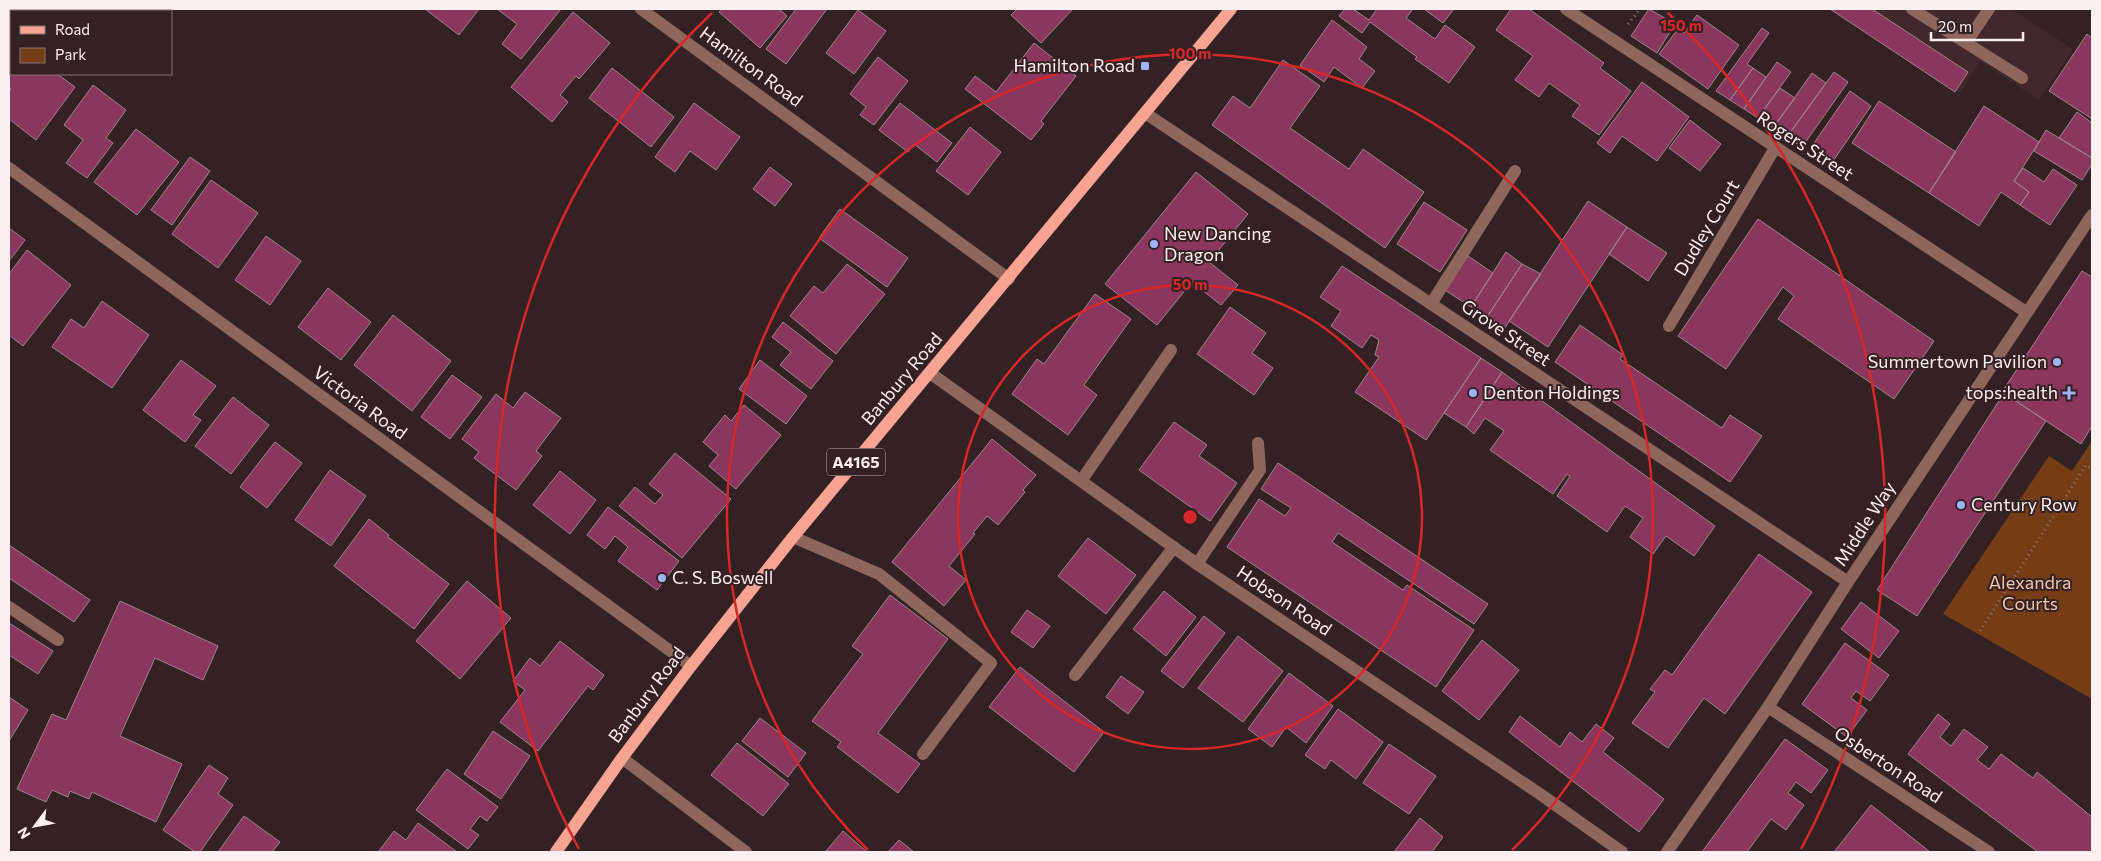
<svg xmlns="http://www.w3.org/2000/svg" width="2101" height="861" viewBox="0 0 2101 861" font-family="Commissioner,sans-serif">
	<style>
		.built { fill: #42282a }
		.green { fill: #743d15 }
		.building { fill: #8a365f; stroke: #9c868e }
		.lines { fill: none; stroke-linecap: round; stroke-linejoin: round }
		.path { stroke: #877678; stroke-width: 3; stroke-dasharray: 1 4; stroke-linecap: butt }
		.lane { stroke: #8f665d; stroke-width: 12 }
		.street { stroke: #8f665d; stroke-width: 12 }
		.primary { stroke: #f9a492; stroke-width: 12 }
		.ring { fill: none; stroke: #d62828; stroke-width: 2.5 }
		.poi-dot { fill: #a0b3fd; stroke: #342123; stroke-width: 2 }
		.labels { text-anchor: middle; stroke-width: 4; stroke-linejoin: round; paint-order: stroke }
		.shield { fill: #342123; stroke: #c0b1b2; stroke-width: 1 }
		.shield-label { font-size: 16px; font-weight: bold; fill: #fceff0 }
		.poi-label { font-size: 18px; fill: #fceff0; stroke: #342123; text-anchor: start }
		.street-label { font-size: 18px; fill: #fceff0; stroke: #342123 }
		.park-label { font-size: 18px; fill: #f3c7ad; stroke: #342123 }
		.centre { fill: #d62828; stroke: #342123; stroke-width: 2.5 }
		.ring-label { font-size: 15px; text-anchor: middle; font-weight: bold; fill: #d62828; stroke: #342123; stroke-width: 4; stroke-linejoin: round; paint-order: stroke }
	</style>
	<rect width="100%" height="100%" fill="#342123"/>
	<!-- built -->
	<path class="built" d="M 1828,9 L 2011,9 L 2073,49 L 2039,100 L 1980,61 L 1960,93 Z"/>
	<!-- green -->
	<path class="green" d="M 2092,441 L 2092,699 L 1943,614 L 2049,456 L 2072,471 Z"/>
	<!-- building -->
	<path class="building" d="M 425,9 L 479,9 L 459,35 Z
		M 497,9 L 561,9 L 521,59 L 502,44 L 517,24 Z
		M 722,9 L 779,9 L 787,16 L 760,48 L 719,12 Z
		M 796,9 L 827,9 L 786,64 L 766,49 Z
		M 1017,9 L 1073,9 L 1041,43 L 1011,15 Z
		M 1345,9 L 1353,9 L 1369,20 L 1377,9 L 1413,9 L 1406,18 L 1435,39 L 1445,25 L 1475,47 L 1449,83 L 1415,59 L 1417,57 L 1370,22 L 1362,33 L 1339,16 Z
		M 1424,9 L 1454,9 L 1443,23 Z
		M 1511,9 L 1529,9 L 1604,63 L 1600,68 L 1631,91 L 1599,135 L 1572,116 L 1580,105 L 1549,83 L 1539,97 L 1515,80 L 1533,56 L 1496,30 Z
		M 1649,9 L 1675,24 L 1657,53 L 1631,36 Z
		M 1830,9 L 1872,9 L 1968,72 L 1955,92 Z
		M 858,10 L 886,31 L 854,74 L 826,53 Z
		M 573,12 L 610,43 L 579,79 L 576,76 L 560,95 L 568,102 L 552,122 L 511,87 Z
		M 1697,15 L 1739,45 L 1708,89 L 1659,54 L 1678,29 L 1684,33 Z
		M 1332,20 L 1367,47 L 1359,59 L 1375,71 L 1362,88 L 1334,67 L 1324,82 L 1300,65 Z
		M 1762,28 L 1769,33 L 1747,64 L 1753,68 L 1730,100 L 1716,91 Z
		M 2087,34 L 2092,38 L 2092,119 L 2049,91 Z
		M 1034,43 L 1076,76 L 1041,121 L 1044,124 L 1031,140 L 965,89 L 975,76 L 996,92 Z
		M 11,57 L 11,74 L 57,74 L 75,87 L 36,140 L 9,119 L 9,93 L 11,89 L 9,87 L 9,61 Z
		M 878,57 L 908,81 L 874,125 L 860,115 L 866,107 L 850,94 Z
		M 1283,60 L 1320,86 L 1290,128 L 1349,169 L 1363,149 L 1424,192 L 1385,248 L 1212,125 L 1233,96 L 1250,108 Z
		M 1777,62 L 1791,72 L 1758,118 L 1744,109 Z
		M 612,68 L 674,117 L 651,147 L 589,98 Z
		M 1753,68 L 1766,77 L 1744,109 L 1730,100 Z
		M 1834,72 L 1848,82 L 1802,147 L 1787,137 Z
		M 1812,73 L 1826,83 L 1787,137 L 1773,128 Z
		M 1642,82 L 1689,117 L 1657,161 L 1622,136 L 1610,153 L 1597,143 Z
		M 93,85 L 126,110 L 106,138 L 113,143 L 87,178 L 66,163 L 83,140 L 64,125 Z
		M 1780,88 L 1795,98 L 1773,128 L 1758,118 Z
		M 1850,91 L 1871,106 L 1833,161 L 1812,146 Z
		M 1879,101 L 1956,152 L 1929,193 L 1852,143 Z
		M 694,103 L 740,137 L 716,170 L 690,151 L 675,172 L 655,157 Z
		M 900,103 L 952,143 L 937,162 L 914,144 L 908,152 L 879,130 Z
		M 1984,106 L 2039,142 L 2014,181 L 2029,192 L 2020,205 L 2001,192 L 1979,226 L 1929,193 Z
		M 2077,112 L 2092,123 L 2092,158 L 2059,138 Z
		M 1690,120 L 1721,144 L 1700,171 L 1669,148 Z
		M 970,127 L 1001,152 L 968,195 L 936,171 Z
		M 136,129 L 179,162 L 137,215 L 94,182 Z
		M 2046,130 L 2092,158 L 2092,164 L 2082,180 L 2034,151 Z
		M 190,157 L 210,171 L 172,225 L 151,210 Z
		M 770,167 L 792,184 L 775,206 L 753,189 Z
		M 2023,168 L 2044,182 L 2053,169 L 2077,185 L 2050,225 L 2020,205 L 2029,192 L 2014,181 Z
		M 1196,172 L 1248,214 L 1209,262 L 1238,285 L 1221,305 L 1192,282 L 1157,325 L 1105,284 Z
		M 211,180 L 258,213 L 218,268 L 172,234 Z
		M 1588,201 L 1627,227 L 1548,347 L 1509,321 Z
		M 1424,202 L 1467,230 L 1440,272 L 1397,244 Z
		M 840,209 L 908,258 L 887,287 L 819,238 Z
		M 1758,219 L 1934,341 L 1894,399 L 1778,319 L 1794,296 L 1783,287 L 1726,369 L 1678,336 Z
		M 1627,227 L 1667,253 L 1648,281 L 1609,254 Z
		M 9,228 L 25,240 L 9,261 Z
		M 266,236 L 301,261 L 270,305 L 235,280 Z
		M 27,250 L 71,285 L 23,346 L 9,335 L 9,274 Z
		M 1506,252 L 1522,264 L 1487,317 L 1471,307 Z
		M 1468,256 L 1493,273 L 1471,307 L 1445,290 Z
		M 847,264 L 885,294 L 836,354 L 790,316 L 814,286 L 823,293 Z
		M 1522,264 L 1541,274 L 1504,329 L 1487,317 Z
		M 1342,266 L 1481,358 L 1426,440 L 1355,392 L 1379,357 L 1375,355 L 1379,340 L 1371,335 L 1362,348 L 1331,326 L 1341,311 L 1320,297 Z
		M 2082,271 L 2092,277 L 2092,426 L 2081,444 L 2002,392 Z
		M 328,288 L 371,322 L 341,360 L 298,327 Z
		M 1095,294 L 1131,319 L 1084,385 L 1097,395 L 1068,435 L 1012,394 L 1037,359 L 1044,364 Z
		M 102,301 L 149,335 L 112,388 L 52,347 L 71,319 L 84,328 Z
		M 1230,307 L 1266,333 L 1252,353 L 1273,368 L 1254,395 L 1197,354 Z
		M 393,315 L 451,361 L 412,411 L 354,365 Z
		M 783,322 L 833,361 L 811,389 L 780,365 L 791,352 L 772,337 Z
		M 1580,325 L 1623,355 L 1620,359 L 1722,428 L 1730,415 L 1762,436 L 1730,482 L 1555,362 Z
		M 1481,358 L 1502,372 L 1466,427 L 1444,413 Z
		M 181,360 L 216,386 L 193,415 L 201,420 L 185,442 L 143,410 Z
		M 760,360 L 807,396 L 786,424 L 739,389 Z
		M 1502,372 L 1715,526 L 1694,556 L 1666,536 L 1653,554 L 1630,537 L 1643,518 L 1625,506 L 1607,532 L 1557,496 L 1570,476 L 1567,474 L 1553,494 L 1490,450 L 1504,431 L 1485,418 L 1474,434 L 1466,427 Z
		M 452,375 L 482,397 L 450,439 L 421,417 Z
		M 525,392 L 561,418 L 536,451 L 542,456 L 516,490 L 474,458 L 479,452 L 462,439 L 496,394 L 513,408 Z
		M 2004,393 L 2046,421 L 1917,616 L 1877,590 Z
		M 233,397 L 269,425 L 231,474 L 195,446 Z
		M 744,405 L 781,435 L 736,489 L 709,466 L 718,455 L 703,442 L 725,415 L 731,421 Z
		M 1174,422 L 1207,445 L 1199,456 L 1237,483 L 1210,521 L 1139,470 Z
		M 992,439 L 1036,475 L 1023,490 L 1025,492 L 998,525 L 987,516 L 973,533 L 975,534 L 949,566 L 966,580 L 944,606 L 892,562 Z
		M 275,442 L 302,463 L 267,508 L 240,487 Z
		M 675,453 L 731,499 L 682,558 L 619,506 L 635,487 L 655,504 L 663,495 L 649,484 Z
		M 1278,463 L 1488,604 L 1474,624 L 1338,533 L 1332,542 L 1403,590 L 1407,585 L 1474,630 L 1436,687 L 1227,547 L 1259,499 L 1285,516 L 1291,508 L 1261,489 Z
		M 330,470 L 366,496 L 331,546 L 295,520 Z
		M 560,471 L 596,500 L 570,534 L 533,505 Z
		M 608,507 L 679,561 L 657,590 L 618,561 L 628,547 L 615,536 L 605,549 L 587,535 Z
		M 369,519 L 389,535 L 388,537 L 449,584 L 414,629 L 334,566 Z
		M 1088,538 L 1136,575 L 1106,614 L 1058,576 Z
		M 9,545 L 90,600 L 74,622 L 9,578 Z
		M 1759,554 L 1812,592 L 1725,714 L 1704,698 L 1668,748 L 1632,723 L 1655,692 L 1650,689 L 1665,670 L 1672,675 Z
		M 467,581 L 511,618 L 460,679 L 416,641 Z
		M 1164,591 L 1196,617 L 1166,656 L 1133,629 Z
		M 890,595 L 948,639 L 878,733 L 920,764 L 898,793 L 837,747 L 841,742 L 812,721 L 863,654 L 852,646 Z
		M 120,601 L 218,646 L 203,680 L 155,658 L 120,736 L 182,764 L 156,822 L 92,792 L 89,799 L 70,791 L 68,797 L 52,790 L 46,802 L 17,789 L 52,714 L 66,720 Z
		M 1861,602 L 1899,631 L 1879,658 L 1841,629 Z
		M 1027,610 L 1050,626 L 1033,648 L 1011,632 Z
		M 1204,616 L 1225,633 L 1183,688 L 1161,671 Z
		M 9,623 L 53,651 L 38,674 L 9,655 Z
		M 1238,636 L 1283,671 L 1243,722 L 1198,688 Z
		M 1482,640 L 1519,670 L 1479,720 L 1442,691 Z
		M 560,641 L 604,675 L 593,690 L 588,686 L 538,751 L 500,722 L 525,690 L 513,681 L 530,658 L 540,666 Z
		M 1845,643 L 1889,675 L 1870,701 L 1856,691 L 1851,698 L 1867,710 L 1847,737 L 1802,704 Z
		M 1020,667 L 1104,732 L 1074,772 L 989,707 Z
		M 1289,673 L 1333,706 L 1306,743 L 1286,727 L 1272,747 L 1248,729 Z
		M 1121,676 L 1144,692 L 1128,714 L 1106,697 Z
		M 9,697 L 28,710 L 9,741 Z
		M 1338,709 L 1383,742 L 1356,779 L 1331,760 L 1325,769 L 1305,755 Z
		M 1938,714 L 1950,724 L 1940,737 L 1951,746 L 1964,729 L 1988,747 L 1977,760 L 1989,769 L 2001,754 L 2033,778 L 2037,772 L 2092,817 L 2092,852 L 2038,852 L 1908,754 Z
		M 1520,716 L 1560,747 L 1570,732 L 1582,742 L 1596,724 L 1614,738 L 1603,752 L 1664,799 L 1639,832 L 1509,732 Z
		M 760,718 L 806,753 L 788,777 L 742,741 Z
		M 493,731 L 530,756 L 501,799 L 464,774 Z
		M 1785,739 L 1828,770 L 1811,793 L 1796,782 L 1788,793 L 1804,805 L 1786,830 L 1771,819 L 1747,852 L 1702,852 Z
		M 737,743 L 789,784 L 763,816 L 711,775 Z
		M 1389,744 L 1436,776 L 1409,814 L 1363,783 Z
		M 209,765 L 228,778 L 218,794 L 233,805 L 200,852 L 195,852 L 163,830 Z
		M 447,769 L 498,807 L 487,821 L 480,816 L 470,829 L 479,835 L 468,849 L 416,810 Z
		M 1871,805 L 1930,852 L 1834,852 Z
		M 244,816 L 280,842 L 272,852 L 218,852 Z
		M 1420,818 L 1443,837 L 1432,852 L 1394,852 Z
		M 418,823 L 457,852 L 381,852 L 379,851 L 394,831 L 406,840 Z
		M 843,831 L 867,852 L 827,852 L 826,851 Z
		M 899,840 L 914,852 L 888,852 Z"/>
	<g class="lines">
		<!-- path -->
		<path class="path" d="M 1628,24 L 1640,9
			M 1980,631 L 2086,465 L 2092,469"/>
		<!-- lane -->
		<path class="lane" d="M 1912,9 L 2022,78
			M 1966,43 L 1989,9
			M 1431,304 L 1515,171
			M 1081,481 L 1171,350
			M 793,537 L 879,574 L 991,663 L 923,754
			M 1197,564 L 1260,470 L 1258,443
			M 9,607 L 58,640
			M 1075,675 L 1174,547"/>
		<!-- street -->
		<path class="street" d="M 641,9 L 1009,279
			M 1566,9 L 2026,312
			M 1145,113 L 1848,582
			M 9,168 L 691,666
			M 1669,326 L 1775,148
			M 930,373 L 1197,564 L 1540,794 L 1622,852
			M 1768,707 L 1989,852
			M 622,758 L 746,852
			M 1667,852 L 1768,707 L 1848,582 L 2092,215"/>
		<!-- primary -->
		<path class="primary" d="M 556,852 L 622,758 L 691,666 L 793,537 L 1231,9"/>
	</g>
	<!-- distance rings -->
	<g class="ring">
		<circle cx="1190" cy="517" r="232"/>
		<path d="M868 850A463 463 0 1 1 1512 850"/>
		<path d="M579 849A695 695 0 0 1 712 13M1668 13A695 695 0 0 1 1801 849"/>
	</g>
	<!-- markers -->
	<g class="poi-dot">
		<rect x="1140" y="61" width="10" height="10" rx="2.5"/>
		<circle cx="1154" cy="244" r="5"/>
		<circle cx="2057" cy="362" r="5"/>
		<circle cx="1473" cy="393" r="5"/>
		<path d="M2066.5 385.5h5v5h5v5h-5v5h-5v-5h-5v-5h5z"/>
		<circle cx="1961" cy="505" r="5"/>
		<circle cx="662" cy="578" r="5"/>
	</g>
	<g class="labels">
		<!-- shield labels -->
		<rect class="shield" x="827" y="448.5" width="58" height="27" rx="4"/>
		<g class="shield-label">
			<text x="856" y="468">A4165</text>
		</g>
		<!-- poi labels -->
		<g class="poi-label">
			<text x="1135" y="72" text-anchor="end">Hamilton Road</text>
			<text x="1164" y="240">New Dancing<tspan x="1164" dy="21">Dragon</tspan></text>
			<text x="2047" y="368" text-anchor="end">Summertown Pavilion</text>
			<text x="1483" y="399">Denton Holdings</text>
			<text x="2058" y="399" text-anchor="end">tops:health</text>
			<text x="1971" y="511">Century Row</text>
			<text x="672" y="584">C. S. Boswell</text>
		</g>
		<!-- street labels -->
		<g class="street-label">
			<text transform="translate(751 67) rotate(36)" y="6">Hamilton Road</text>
			<text transform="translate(1805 146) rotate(33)" y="6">Rogers Street</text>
			<text transform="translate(1707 228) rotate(-59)" y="6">Dudley Court</text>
			<text transform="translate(1506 333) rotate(34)" y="6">Grove Street</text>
			<text transform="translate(902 379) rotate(-50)" y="6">Banbury Road</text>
			<text transform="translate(360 403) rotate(36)" y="6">Victoria Road</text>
			<text transform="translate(1865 524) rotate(-57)" y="6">Middle Way</text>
			<text transform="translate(1284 601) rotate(34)" y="6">Hobson Road</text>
			<text transform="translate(647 695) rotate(-53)" y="6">Banbury Road</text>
			<text transform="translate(1888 765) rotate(33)" y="6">Osberton Road</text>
		</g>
		<!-- park labels -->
		<g class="park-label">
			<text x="2030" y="589">Alexandra<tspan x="2030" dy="21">Courts</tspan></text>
		</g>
	</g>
	<circle cx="1190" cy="517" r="8" class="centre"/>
	<g class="ring-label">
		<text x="1681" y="31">150 m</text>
		<text x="1190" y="59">100 m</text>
		<text x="1190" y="290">50 m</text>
	</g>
	<!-- border -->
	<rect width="2101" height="861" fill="none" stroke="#fceff0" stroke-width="20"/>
	<!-- legend -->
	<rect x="10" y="10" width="162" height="65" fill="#342123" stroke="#847375"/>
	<rect x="20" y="26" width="25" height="8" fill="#f9a492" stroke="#847375"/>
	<text x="55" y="35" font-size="15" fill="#fceff0">Road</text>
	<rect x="20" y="48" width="25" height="15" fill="#743d15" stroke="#847375"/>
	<text x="55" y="60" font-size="15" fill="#fceff0">Park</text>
	<!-- north arrow -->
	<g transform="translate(35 826) rotate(238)" stroke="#342123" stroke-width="4" paint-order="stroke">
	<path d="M0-4L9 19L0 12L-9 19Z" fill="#fceff0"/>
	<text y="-8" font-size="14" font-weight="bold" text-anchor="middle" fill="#fceff0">N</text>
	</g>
	<!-- scale -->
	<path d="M1931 32v8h92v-8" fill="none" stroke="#fceff0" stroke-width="2.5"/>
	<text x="1938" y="32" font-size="15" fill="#fceff0" stroke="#342123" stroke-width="4" paint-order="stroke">20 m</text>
</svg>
